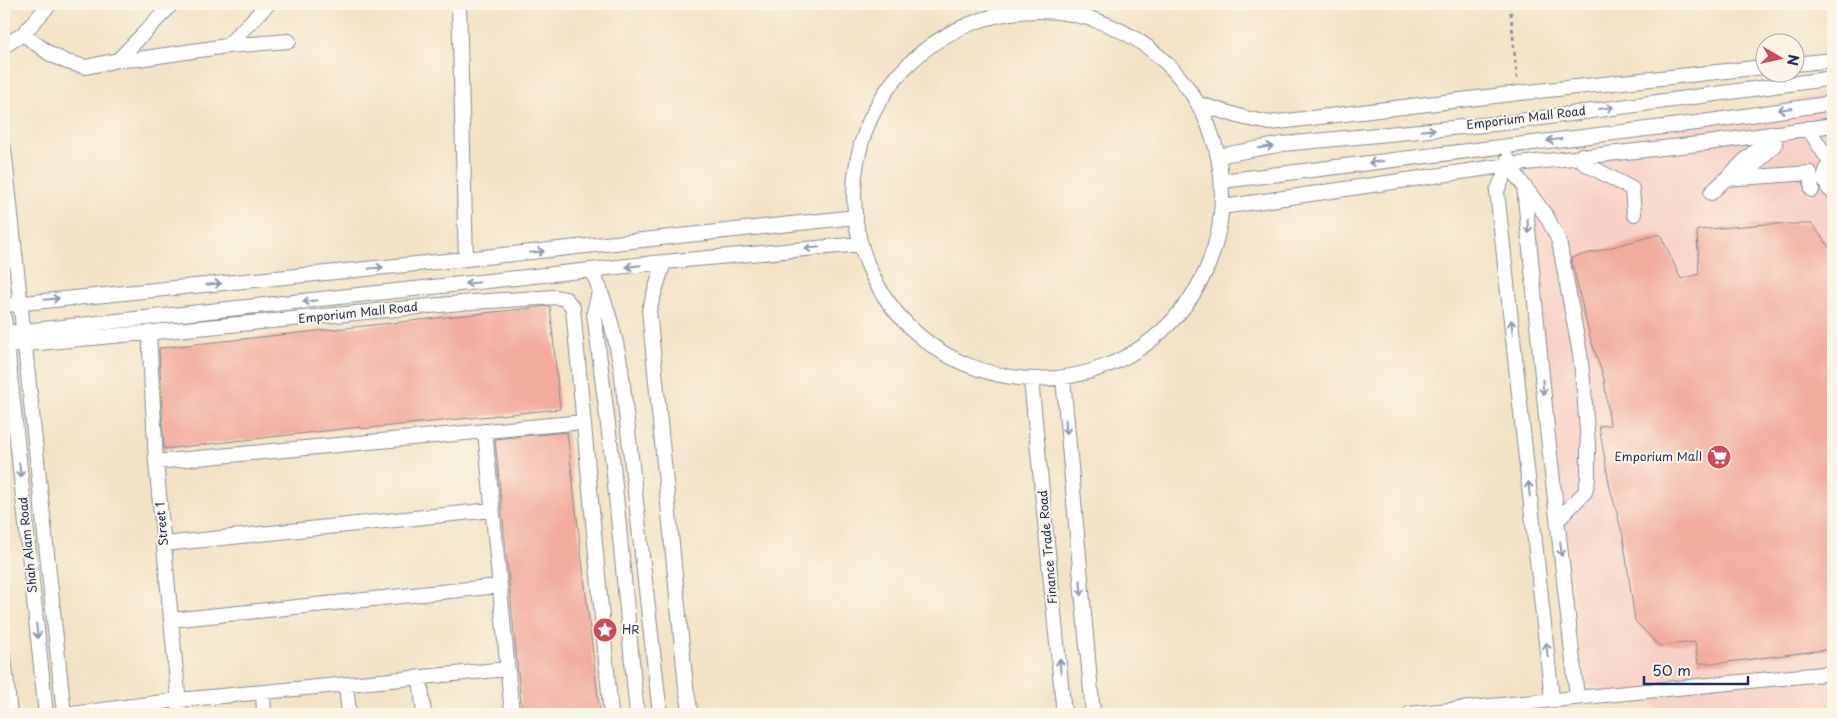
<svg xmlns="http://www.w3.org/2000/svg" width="1837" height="718" viewBox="0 0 1837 718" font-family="'Playpen Sans',sans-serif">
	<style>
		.built { fill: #f7d1c7 }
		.building { fill: #f1ac9e }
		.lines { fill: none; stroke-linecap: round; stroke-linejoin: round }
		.minor-casing { stroke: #878992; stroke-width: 16 }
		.path { stroke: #878992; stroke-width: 2.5; stroke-dasharray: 4 4; stroke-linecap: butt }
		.minor { stroke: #fff; stroke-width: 14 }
		.oneway { stroke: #8d97ae }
		.labels { text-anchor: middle; stroke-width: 4; stroke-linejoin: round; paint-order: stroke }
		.street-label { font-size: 12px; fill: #1b2f5e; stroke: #fcf5e5 }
		.poi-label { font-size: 12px; fill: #1b2f5e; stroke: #fcf5e5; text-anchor: end }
	</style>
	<rect width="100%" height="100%" fill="#fcf5e5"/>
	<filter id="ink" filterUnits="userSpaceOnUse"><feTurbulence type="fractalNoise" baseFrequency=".02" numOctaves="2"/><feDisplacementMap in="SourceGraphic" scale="10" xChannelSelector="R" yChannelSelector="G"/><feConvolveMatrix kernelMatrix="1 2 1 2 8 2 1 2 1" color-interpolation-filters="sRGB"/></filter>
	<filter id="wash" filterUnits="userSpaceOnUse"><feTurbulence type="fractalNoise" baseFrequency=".0096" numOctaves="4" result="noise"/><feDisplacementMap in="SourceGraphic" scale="20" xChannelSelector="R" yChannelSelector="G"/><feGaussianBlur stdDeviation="1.12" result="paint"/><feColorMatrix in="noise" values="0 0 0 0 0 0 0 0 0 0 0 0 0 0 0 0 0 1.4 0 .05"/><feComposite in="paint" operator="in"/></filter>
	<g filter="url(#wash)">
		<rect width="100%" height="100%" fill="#f3e3c6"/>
		<!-- built -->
		<path class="built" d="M 1833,91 L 1833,714 L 1677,714 L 1584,682 L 1521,161 Z"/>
		<g id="blocks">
			<!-- building -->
			<path class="building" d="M 1766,224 L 1812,224 L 1830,248 L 1833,248 L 1833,649 L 1720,663 L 1698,663 L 1695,642 L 1659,646 L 1635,621 L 1623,536 L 1610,488 L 1599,426 L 1610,425 L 1604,379 L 1589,334 L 1571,258 L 1660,234 L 1681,279 L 1699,274 L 1697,230 Z
				M 550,306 L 560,409 L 360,429 L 360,427 L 164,449 L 159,348 Z
				M 567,432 L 600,714 L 522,714 L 495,439 Z"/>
		</g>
	</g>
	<g filter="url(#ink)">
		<use href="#blocks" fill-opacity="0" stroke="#878992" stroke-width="1"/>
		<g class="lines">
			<defs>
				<path id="minor" d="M 459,4 L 466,259
					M854 195a184 184 0 1 1 368 0a184 184 0 1 1-368 0Z
					M 23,34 L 50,54 L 67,62 L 86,67 L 118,60 L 138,59 L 227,46 L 268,4
					M 4,46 L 23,34 L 50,4
					M 227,46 L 289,41
					M 118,60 L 172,4
					M 1794,64 L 1833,60
					M 1199,104 L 1245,118 L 1270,123 L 1519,93 L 1764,67
					M 1808,128 L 1831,164
					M 4,149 L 64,714
					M 1582,155 L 1584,163 L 1632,189 L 1634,214
					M 1218,156 L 1283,144 L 1504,123 L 1833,78
					M 1508,159 L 1509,165 L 1524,186 L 1547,428 L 1577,697
					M 1833,163 L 1827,168 L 1824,179 L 1829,189 L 1833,192
					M 1509,165 L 1497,191 L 1552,699
					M 1742,178 L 1775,144 L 1774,133
					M 1726,179 L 1810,173 L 1812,190
					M 1222,181 L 1696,123 L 1833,103
					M 1525,187 L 1547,217 L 1559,241 L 1580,354 L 1584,390 L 1588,445 L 1588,479 L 1585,492 L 1558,520
					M 1711,193 L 1762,144 L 1761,136
					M 1222,207 L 1509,165 L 1708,143 L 1833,125
					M 664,262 L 649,310 L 686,687 L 691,714
					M 591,270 C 607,301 615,334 621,368 L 660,714
					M 600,288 L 594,313 L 613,465 L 637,714
					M 4,305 L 466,259 L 856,217
					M 4,317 L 46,714
					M 6,333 L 664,262 L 861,244
					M 149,333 L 156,462 L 180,714
					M 7,346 L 472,302 L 556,297 L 566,299 L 573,308 L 611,714
					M 1063,378 L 1093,714
					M 1031,380 L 1064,714
					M 485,431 L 512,714
					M 156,462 L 583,422
					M 164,544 L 492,510
					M 171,620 L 498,586
					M 4,658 L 10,714
					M 420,678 L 424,714
					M 346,685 L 349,714
					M 263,692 L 264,714
					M 72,714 L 179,700 L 507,669
					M 1409,714 L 1833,673"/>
			</defs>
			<!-- minor casing -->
			<use href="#minor" class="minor-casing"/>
			<!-- path -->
			<path class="path" d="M 1510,4 L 1517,79"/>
			<!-- minor -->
			<use href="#minor" class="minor"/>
		</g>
		<!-- one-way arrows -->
		<defs><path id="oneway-shaft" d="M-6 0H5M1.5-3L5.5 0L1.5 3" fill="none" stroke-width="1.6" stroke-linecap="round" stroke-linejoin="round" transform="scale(1.25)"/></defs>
		<g class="oneway">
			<use href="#oneway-shaft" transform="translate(1606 108) rotate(-8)"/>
			<use href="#oneway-shaft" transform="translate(1785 109) rotate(173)"/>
			<use href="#oneway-shaft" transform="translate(1428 130) rotate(-6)"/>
			<use href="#oneway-shaft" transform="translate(1554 140) rotate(173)"/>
			<use href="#oneway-shaft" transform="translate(1266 147) rotate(-10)"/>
			<use href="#oneway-shaft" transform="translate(1376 162) rotate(173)"/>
			<use href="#oneway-shaft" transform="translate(1528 226) rotate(85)"/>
			<use href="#oneway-shaft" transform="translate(812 248) rotate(175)"/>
			<use href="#oneway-shaft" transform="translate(537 252) rotate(-6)"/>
			<use href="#oneway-shaft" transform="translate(633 266) rotate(174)"/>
			<use href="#oneway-shaft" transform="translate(376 268) rotate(-6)"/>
			<use href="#oneway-shaft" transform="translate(472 283) rotate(174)"/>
			<use href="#oneway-shaft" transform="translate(214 284) rotate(-6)"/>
			<use href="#oneway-shaft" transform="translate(52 299) rotate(-6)"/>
			<use href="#oneway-shaft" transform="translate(310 301) rotate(174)"/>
			<use href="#oneway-shaft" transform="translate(1512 327) rotate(-96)"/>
			<use href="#oneway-shaft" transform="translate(1543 387) rotate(85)"/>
			<use href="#oneway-shaft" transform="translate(1066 427) rotate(86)"/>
			<use href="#oneway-shaft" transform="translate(20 470) rotate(84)"/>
			<use href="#oneway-shaft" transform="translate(1529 489) rotate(-96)"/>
			<use href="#oneway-shaft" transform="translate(1561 549) rotate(84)"/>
			<use href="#oneway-shaft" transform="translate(1081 588) rotate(85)"/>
			<use href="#oneway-shaft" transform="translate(37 631) rotate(84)"/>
			<use href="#oneway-shaft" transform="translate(1547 650) rotate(-96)"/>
			<use href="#oneway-shaft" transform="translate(1060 666) rotate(-95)"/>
		</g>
	</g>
	<!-- icons -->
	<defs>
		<symbol id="supermarket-disc" viewBox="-11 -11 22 22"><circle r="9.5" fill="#d1495b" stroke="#fcf5e5"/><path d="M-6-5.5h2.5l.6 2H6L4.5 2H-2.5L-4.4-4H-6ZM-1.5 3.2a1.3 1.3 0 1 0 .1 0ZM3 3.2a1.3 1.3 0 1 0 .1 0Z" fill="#fff"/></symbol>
		<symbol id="sight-disc" viewBox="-11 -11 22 22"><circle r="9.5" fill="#d1495b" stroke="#fcf5e5"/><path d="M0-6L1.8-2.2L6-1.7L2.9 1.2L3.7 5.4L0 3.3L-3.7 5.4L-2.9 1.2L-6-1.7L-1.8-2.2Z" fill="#fff"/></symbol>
	</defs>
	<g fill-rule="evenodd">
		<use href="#supermarket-disc" x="1705" y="443" width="28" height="28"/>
		<use href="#sight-disc" x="591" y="616" width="28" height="28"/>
	</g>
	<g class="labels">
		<!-- street labels -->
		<g class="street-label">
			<text transform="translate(1526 118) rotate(-7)" y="4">Emporium Mall Road</text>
			<text transform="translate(358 313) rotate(-6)" y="4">Emporium Mall Road</text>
			<text transform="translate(162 524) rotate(-95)" y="4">Street 1</text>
			<text transform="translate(28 545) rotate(-96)" y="4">Shah Alam Road</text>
			<text transform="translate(1048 547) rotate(-95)" y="4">Finance Trade Road</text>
		</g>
		<!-- poi labels -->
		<g class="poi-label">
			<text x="1702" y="461">Emporium Mall</text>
			<text x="622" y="634" text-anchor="start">HR</text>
		</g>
	</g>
	<!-- margin -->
	<rect width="1837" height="718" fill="none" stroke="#fcf5e5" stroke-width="20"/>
	<!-- north arrow -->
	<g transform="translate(1780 58) rotate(99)"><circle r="24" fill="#fcf5e5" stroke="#a2a6af"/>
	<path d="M0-4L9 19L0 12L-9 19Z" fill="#d1495b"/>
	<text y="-8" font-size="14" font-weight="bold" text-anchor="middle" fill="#1b2f5e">N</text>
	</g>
	<!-- scale -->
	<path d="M1644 676v8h104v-8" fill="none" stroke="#1b2f5e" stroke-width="2.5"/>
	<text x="1652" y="676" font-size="15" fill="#1b2f5e" stroke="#fcf5e5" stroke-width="4" paint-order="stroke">50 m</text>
</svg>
